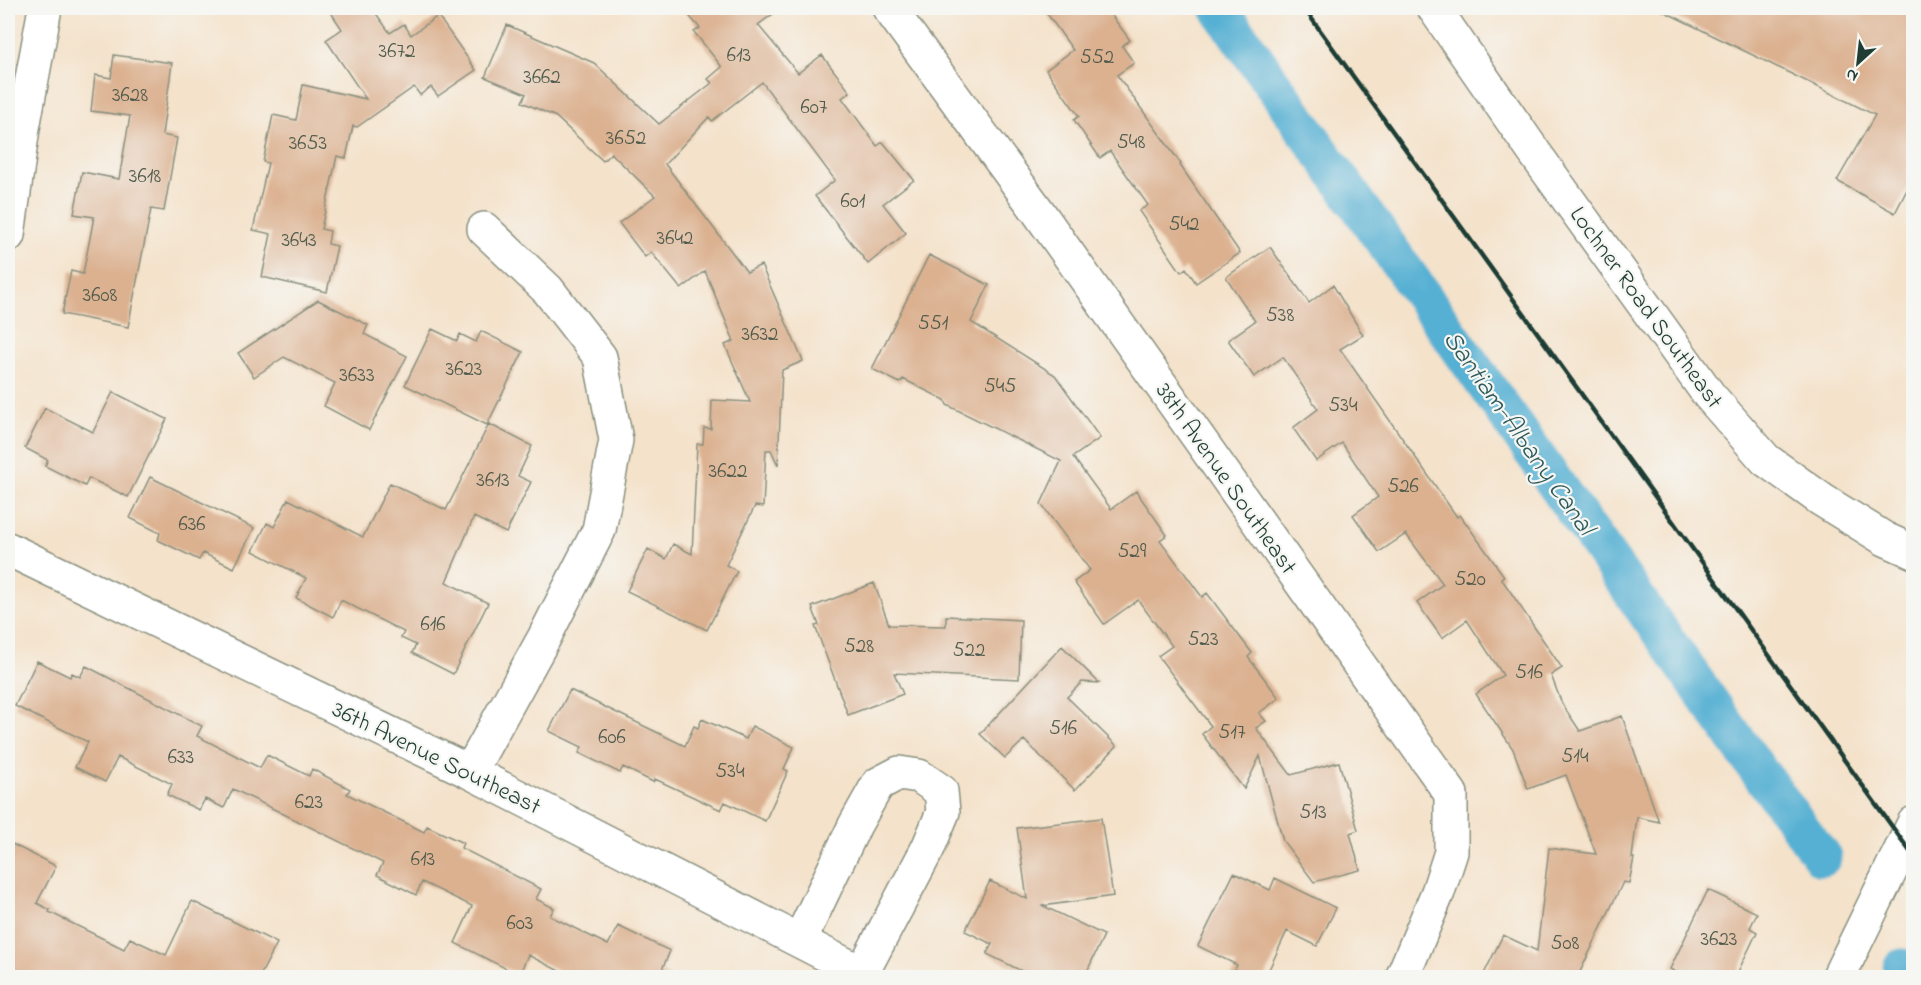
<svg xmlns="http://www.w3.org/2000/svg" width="1921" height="985" viewBox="0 0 1921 985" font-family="'Indie Flower',sans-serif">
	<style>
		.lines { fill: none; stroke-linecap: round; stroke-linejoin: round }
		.canal { stroke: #56b0d3; stroke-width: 39 }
		.building { fill: #dbb190 }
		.minor-casing { stroke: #8a907f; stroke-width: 36 }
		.tertiary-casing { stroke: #8a907f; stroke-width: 36 }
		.minor { stroke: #fff; stroke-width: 33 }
		.tertiary { stroke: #fff; stroke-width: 33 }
		.rail { stroke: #1f3d34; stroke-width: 4.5 }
		.labels { text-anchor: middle; stroke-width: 4.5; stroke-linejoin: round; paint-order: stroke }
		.number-label { font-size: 21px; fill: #4e5a4b }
		.street-label { font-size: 24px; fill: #1f3d34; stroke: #f6f6f2 }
		.water-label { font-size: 26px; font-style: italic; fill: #2d5a5c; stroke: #f6f6f2 }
	</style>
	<rect width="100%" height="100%" fill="#f6f6f2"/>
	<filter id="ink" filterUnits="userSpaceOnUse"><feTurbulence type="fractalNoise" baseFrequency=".0167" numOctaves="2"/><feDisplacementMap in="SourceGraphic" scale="12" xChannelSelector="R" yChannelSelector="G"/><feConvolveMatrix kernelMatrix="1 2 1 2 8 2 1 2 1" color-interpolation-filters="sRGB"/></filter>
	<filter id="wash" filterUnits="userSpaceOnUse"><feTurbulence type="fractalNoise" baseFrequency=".008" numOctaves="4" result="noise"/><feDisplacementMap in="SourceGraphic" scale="24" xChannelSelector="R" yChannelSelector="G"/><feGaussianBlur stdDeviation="1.35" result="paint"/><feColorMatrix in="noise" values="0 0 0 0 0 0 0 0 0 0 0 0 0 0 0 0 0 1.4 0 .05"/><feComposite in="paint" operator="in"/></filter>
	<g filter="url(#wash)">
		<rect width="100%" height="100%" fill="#f4e2ca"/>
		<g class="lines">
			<!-- canal -->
			<path class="canal" d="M 1219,8 L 1755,766 L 1822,857
				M 1902,968 L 1909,978"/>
		</g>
		<g id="blocks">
			<!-- building -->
			<path class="building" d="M 328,8 L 372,8 L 390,33 L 404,24 L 411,35 L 438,16 L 476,70 L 438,96 L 431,87 L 420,95 L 414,87 L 357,127 L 353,126 L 346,158 L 337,156 L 321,229 L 330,231 L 328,244 L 337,246 L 327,292 L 262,277 L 271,234 L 253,230 L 268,163 L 263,162 L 273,115 L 296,120 L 303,85 L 366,99 L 326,40 L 342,29 Z
				M 682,8 L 781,8 L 758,25 L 798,73 L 822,55 L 850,92 L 842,98 L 877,146 L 883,142 L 914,180 L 883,204 L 906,233 L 868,264 L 815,196 L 835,180 L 762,82 L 712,121 L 709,117 L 665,164 L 747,272 L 761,265 L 803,361 L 782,370 L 778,465 L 771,450 L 766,450 L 763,507 L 755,506 L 726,565 L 737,571 L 707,630 L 627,591 L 648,549 L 666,559 L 673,544 L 692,554 L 697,444 L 703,444 L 704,428 L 711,429 L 712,400 L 750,402 L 725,345 L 734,341 L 705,271 L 681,289 L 651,252 L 645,257 L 619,223 L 655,196 L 611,153 L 603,161 L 556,117 L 522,102 L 526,94 L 485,77 L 507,25 L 594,63 L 659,124 L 712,83 L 708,79 L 722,67 L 694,32 L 700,28 Z
				M 1043,8 L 1106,8 L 1130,40 L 1122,46 L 1134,63 L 1117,75 L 1181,164 L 1180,165 L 1240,253 L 1196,283 L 1186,268 L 1181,272 L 1139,211 L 1148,205 L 1110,151 L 1100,158 L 1074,120 L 1079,116 L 1046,70 L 1073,50 Z
				M 1657,8 L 1914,8 L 1914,176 L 1895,213 L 1837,181 L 1875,115 Z
				M 114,55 L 172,63 L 162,135 L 177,138 L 164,211 L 151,209 L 128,327 L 62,314 L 71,271 L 83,274 L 94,217 L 74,214 L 82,172 L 119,179 L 130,116 L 91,111 L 95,75 L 111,78 Z
				M 1270,247 L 1309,303 L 1333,285 L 1363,335 L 1340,349 L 1457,517 L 1460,515 L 1504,576 L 1501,578 L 1562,668 L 1551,675 L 1562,704 L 1580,731 L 1622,716 L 1659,822 L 1637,817 L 1632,858 L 1634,858 L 1629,883 L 1623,882 L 1580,972 L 1591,978 L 1482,978 L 1503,935 L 1537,951 L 1549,848 L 1596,854 L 1566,775 L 1528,789 L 1513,749 L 1476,694 L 1503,675 L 1467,620 L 1442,638 L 1417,603 L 1443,584 L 1406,534 L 1379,552 L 1353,515 L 1378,497 L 1342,443 L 1316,461 L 1293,428 L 1318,409 L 1283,357 L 1254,377 L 1228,340 L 1255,321 L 1226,277 Z
				M 929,255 L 989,285 L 971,322 L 1055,375 L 1100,438 L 1073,457 L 1111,509 L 1136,491 L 1167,535 L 1160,540 L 1202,597 L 1207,593 L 1252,653 L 1248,657 L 1279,698 L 1259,713 L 1266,721 L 1256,728 L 1291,775 L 1339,762 L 1358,830 L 1350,833 L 1360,870 L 1314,882 L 1283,841 L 1260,756 L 1244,789 L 1202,734 L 1211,726 L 1158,656 L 1172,646 L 1138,600 L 1104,624 L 1074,582 L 1090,570 L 1041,504 L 1061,461 L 947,405 L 945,400 L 903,379 L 900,383 L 872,369 Z
				M 318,300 L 368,325 L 364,334 L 407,356 L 369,430 L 324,406 L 335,383 L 284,357 L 254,377 L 238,353 Z
				M 432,329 L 457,341 L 460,334 L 476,342 L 481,331 L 523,352 L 487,425 L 405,385 Z
				M 113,392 L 167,419 L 128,497 L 89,478 L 85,486 L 45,466 L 48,460 L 25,448 L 45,408 L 93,432 Z
				M 489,424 L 532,446 L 518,476 L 531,482 L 506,533 L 474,517 L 446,582 L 488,603 L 453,674 L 412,653 L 416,645 L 401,638 L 404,632 L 341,600 L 333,617 L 296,598 L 306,578 L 253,551 L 267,523 L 274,527 L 288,499 L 363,537 L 390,483 L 446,510 Z
				M 150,477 L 254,528 L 234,568 L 203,553 L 199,560 L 158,540 L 160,533 L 130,518 Z
				M 874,583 L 889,625 L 946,626 L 946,616 L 1021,620 L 1019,679 L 894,673 L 903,694 L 848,715 L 815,626 L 819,625 L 812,607 Z
				M 1062,646 L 1099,683 L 1082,682 L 1067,697 L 1117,746 L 1075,790 L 1024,740 L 1005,758 L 980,734 Z
				M 37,661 L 70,677 L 72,673 L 80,677 L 86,666 L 202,726 L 197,736 L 260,768 L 267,755 L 309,776 L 312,769 L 350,789 L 347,794 L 424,832 L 427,826 L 463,843 L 461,848 L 541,889 L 536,899 L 554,908 L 550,916 L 608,945 L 618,926 L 670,951 L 661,972 L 672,978 L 573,978 L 528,955 L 519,975 L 455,943 L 472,906 L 422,882 L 416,895 L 377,875 L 383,863 L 233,789 L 224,808 L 205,799 L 199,810 L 167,795 L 172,784 L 118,757 L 105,782 L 75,767 L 88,742 L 15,706 Z
				M 570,690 L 685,746 L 694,726 L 698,728 L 702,719 L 746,739 L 752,726 L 794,747 L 784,769 L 788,771 L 765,821 L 725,802 L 721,810 L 655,779 L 653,782 L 623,767 L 620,773 L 579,753 L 582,747 L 549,731 Z
				M 1101,818 L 1113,896 L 1043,906 L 1104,935 L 1084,978 L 1036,978 L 987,954 L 992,944 L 965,931 L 990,881 L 1027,899 L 1017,828 Z
				M 8,842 L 56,866 L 37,903 L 50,910 L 49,912 L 124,949 L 130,938 L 166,955 L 192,901 L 277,943 L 259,978 L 8,978 Z
				M 1234,873 L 1270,890 L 1275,878 L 1336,908 L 1317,946 L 1287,931 L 1265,978 L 1231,978 L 1237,965 L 1198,946 Z
				M 1708,890 L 1757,913 L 1750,928 L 1757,932 L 1735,978 L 1686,978 L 1670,969 Z"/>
		</g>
	</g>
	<g filter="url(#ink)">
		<use href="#blocks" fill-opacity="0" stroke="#8a907f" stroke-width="1.5"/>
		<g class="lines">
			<defs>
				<path id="minor" d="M 889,8 L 1037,210 L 1451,794 L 1451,852 L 1438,892 L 1402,978
					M 8,235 L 23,128 L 45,8
					M 8,549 L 470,772 L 862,973
					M 470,772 L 544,638 L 599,530 L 616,440 L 600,357 L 548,290 L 484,229
					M 800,940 L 855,825 L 878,784 L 899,773 L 919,776 L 941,791 L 943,812 L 928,848 L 862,973 L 863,978"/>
				<path id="tertiary" d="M 1434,8 L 1534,152 L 1709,395 L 1766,460 L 1822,500 L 1885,539 L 1914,552
					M 1838,978 L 1914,823"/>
			</defs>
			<!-- minor casing -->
			<use href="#minor" class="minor-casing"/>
			<!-- tertiary casing -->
			<use href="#tertiary" class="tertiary-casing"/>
			<!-- minor -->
			<use href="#minor" class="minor"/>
			<!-- tertiary -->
			<use href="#tertiary" class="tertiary"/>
			<!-- rail -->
			<path class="rail" d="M 1304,8 L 1914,857"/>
		</g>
	</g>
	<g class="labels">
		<!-- number labels -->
		<g class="number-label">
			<text x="397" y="57">3672</text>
			<text x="739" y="61">613</text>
			<text x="1097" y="63">552</text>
			<text x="542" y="83">3662</text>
			<text x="130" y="101">3628</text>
			<text x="814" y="113">607</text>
			<text x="626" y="144">3652</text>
			<text x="1131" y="148">548</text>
			<text x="308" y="149">3653</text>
			<text x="145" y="182">3618</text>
			<text x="853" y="207">601</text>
			<text x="1184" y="230">542</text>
			<text x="675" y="244">3642</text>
			<text x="299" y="246">3643</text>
			<text x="100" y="301">3608</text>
			<text x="1280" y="321">538</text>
			<text x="933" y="329">551</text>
			<text x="760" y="340">3632</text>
			<text x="464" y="375">3623</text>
			<text x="357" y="381">3633</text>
			<text x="1000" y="392">545</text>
			<text x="1343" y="411">534</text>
			<text x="728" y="477">3622</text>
			<text x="493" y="486">3613</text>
			<text x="1403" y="492">526</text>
			<text x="192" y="530">636</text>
			<text x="1132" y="557">529</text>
			<text x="1470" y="585">520</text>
			<text x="433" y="630">616</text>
			<text x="1203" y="645">523</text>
			<text x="859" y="652">528</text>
			<text x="969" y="656">522</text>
			<text x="1529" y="678">516</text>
			<text x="1063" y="734">516</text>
			<text x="1232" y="738">517</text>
			<text x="612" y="743">606</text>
			<text x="1575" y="762">514</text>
			<text x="181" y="763">633</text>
			<text x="730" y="777">534</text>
			<text x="309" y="808">623</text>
			<text x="1313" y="818">513</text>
			<text x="423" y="865">613</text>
			<text x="520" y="929">603</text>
			<text x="1719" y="945">3623</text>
			<text x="1565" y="949">508</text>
		</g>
		<!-- street labels -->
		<g class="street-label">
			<text transform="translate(1647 307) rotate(54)" y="8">Lochner Road Southeast</text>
			<text transform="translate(1227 478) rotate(55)" y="8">38th Avenue Southeast</text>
			<text transform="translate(437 757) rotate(26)" y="8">36th Avenue Southeast</text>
		</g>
		<!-- water labels -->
		<g class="water-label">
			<text transform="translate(1520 432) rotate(55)" y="9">Santiam-Albany Canal</text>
		</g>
	</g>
	<!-- margin -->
	<rect width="1921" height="985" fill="none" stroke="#f6f6f2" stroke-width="30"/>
	<!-- north arrow -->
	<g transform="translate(1858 63) rotate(207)" stroke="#f6f6f2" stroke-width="4.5" paint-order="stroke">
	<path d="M0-4.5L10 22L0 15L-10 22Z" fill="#1f3d34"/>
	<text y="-9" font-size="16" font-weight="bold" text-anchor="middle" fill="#1f3d34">N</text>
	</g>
</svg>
